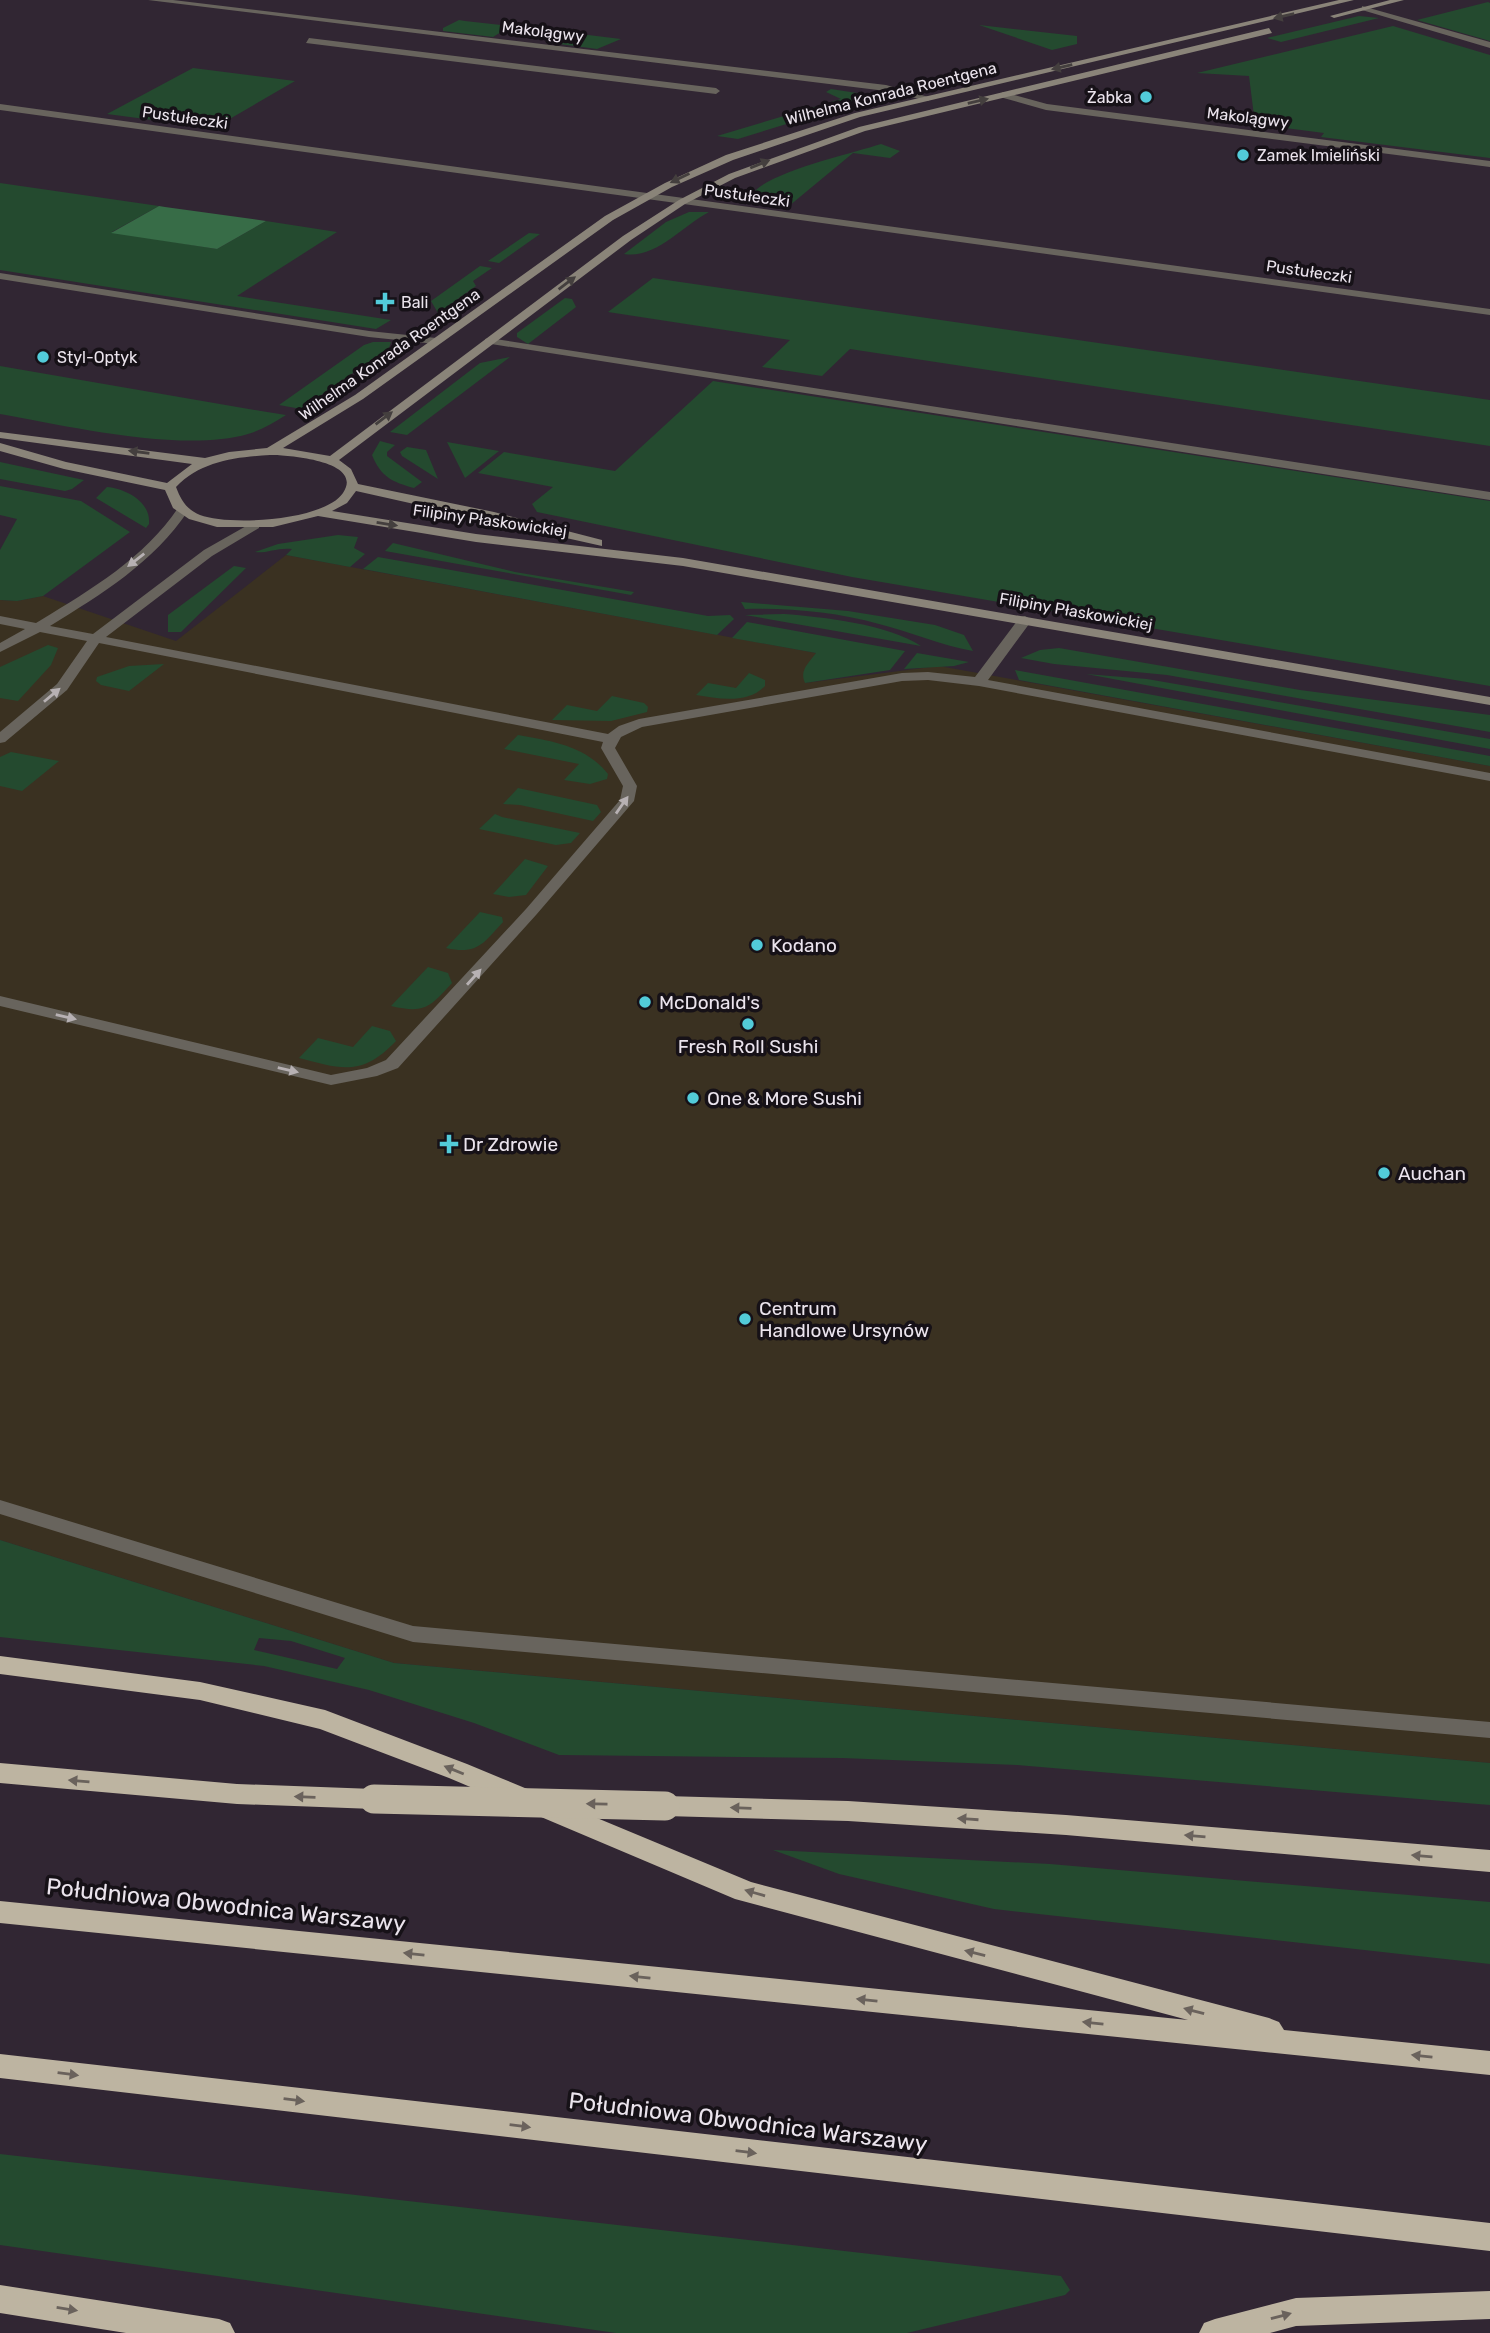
<svg xmlns="http://www.w3.org/2000/svg" width="1490" height="2333" viewBox="0 0 1490 2333" font-family="Rubik,sans-serif">
	<style>
		.commercial { fill: #3a3121 }
		.green { fill: #244a2f; fill-rule: evenodd }
		.forest { fill: #376c47 }
		.lines { fill: none; stroke-linecap: round; stroke-linejoin: round }
		.lane { fill: #68645d; fill-rule: evenodd }
		.street { fill: #68645d; fill-rule: evenodd }
		.secondary { fill: #8a8479; fill-rule: evenodd }
		.highway { fill: #bdb4a1; fill-rule: evenodd }
		.highway-bridge { stroke: #bdb4a1; stroke-width: 29 }
		.oneway { fill: #443f3e }
		.oneway2 { fill: #b7b1b3 }
		.oneway3 { fill: #6a625c }
		.poi-dot { fill: #52cbd9; stroke: #161117; stroke-width: 2.5 }
		.labels { text-anchor: middle; stroke-width: 7; stroke-linejoin: round; paint-order: stroke }
		.far-street-label { font-size: 16px; fill: #ebe4ed; stroke: #161117 }
		.far-poi-label { font-size: 16px; fill: #ebe4ed; stroke: #161117; text-anchor: start }
		.poi-label { font-size: 19px; fill: #ebe4ed; stroke: #161117; text-anchor: start }
		.near-street-label { font-size: 23px; fill: #ebe4ed; stroke: #161117 }
	</style>
	<rect width="100%" height="100%" fill="#312633"/>
	<!-- commercial -->
	<path class="commercial" d="M 286,555 L 816,653 L 805,683 L 939,666 L 1490,766 L 1490,1763 L 394,1663 L 0,1540 L 0,600 L 17,601 L 43,596 L 176,641 Z"/>
	<!-- green -->
	<path class="green" d="M 1488,2 L 1490,3 L 1490,41 L 1417,20 Z
		M 1359,16 L 1379,18 L 1281,42 L 1267,38 Z
		M 459,20 L 465,21 L 511,26 L 493,37 L 443,31 L 443,28 Z
		M 979,25 L 1077,36 L 1077,44 L 1052,50 Z
		M 1393,26 L 1490,55 L 1490,158 L 1321,137 L 1324,133 L 1255,124 L 1249,76 L 1197,73 Z
		M 580,34 L 621,39 L 597,49 L 559,44 Z
		M 193,68 L 295,81 L 214,128 L 107,114 Z
		M 831,89 L 857,93 L 868,99 L 738,139 L 717,136 L 841,99 L 826,92 Z
		M 881,144 L 900,151 L 890,158 L 853,153 L 789,206 L 769,204 L 755,191 C 774,171 853,153 881,144 Z
		M 0,183 L 159,206 L 112,232 L 217,249 L 266,221 L 337,232 L 237,296 L 391,320 L 376,329 L 0,270 Z
		M 689,212 L 709,212 C 681,227 656,259 624,254 L 666,222 Z
		M 529,233 L 540,234 L 499,263 L 488,261 Z
		M 480,266 L 492,268 L 473,281 L 476,286 L 438,313 L 431,301 Z
		M 653,278 L 1490,400 L 1490,446 L 850,349 L 822,376 L 762,367 L 790,340 L 608,312 Z
		M 565,298 L 572,299 L 576,307 L 528,344 L 517,337 L 517,333 Z
		M 373,342 L 391,342 L 389,348 L 301,409 L 279,405 L 364,345 Z
		M 510,357 L 407,435 L 390,432 L 480,363 Z
		M 0,366 L 261,411 L 286,415 C 273,423 262,430 248,434 C 182,453 68,426 0,414 Z
		M 713,381 L 1490,501 L 1490,686 L 852,577 L 537,512 L 532,504 L 553,487 L 478,473 L 504,452 L 615,471 Z
		M 380,441 L 395,445 L 387,452 L 387,456 L 422,482 L 414,488 C 392,482 381,477 372,455 Z
		M 447,442 L 499,451 L 465,478 Z
		M 407,447 L 426,450 L 438,479 L 402,456 L 400,452 Z
		M 0,462 L 84,480 L 72,489 L 65,491 L 0,479 Z
		M 0,486 L 81,501 L 130,532 L 43,596 L 17,601 L 0,600 L 0,550 L 17,519 L 0,515 Z
		M 107,487 C 127,489 151,502 149,524 L 146,528 L 96,498 Z
		M 338,535 L 358,537 L 354,548 L 365,554 L 350,567 L 286,555 L 292,549 C 278,547 265,554 255,552 L 278,544 Z
		M 393,543 L 515,572 L 634,592 L 631,595 L 385,551 Z
		M 378,557 L 708,616 L 730,615 L 734,619 L 717,635 L 363,569 Z
		M 234,566 L 246,568 L 181,632 L 168,632 L 168,615 Z
		M 741,602 L 848,611 L 935,625 L 964,635 L 973,651 C 940,645 911,632 879,624 C 836,612 790,608 745,609 Z
		M 784,614 C 823,617 888,624 921,646 L 745,615 Z
		M 747,622 L 905,651 L 890,670 L 805,683 C 799,670 809,663 816,653 L 732,638 Z
		M 48,645 L 58,648 L 51,665 L 18,701 L 0,698 L 0,667 Z
		M 1059,648 L 1300,690 L 1490,715 L 1490,732 L 1167,675 L 1054,664 L 1021,658 L 1040,650 Z
		M 917,653 L 969,662 L 954,666 L 904,669 Z
		M 164,664 L 129,691 L 101,685 L 96,681 L 97,677 L 129,666 Z
		M 1015,670 L 1490,756 L 1490,766 L 1019,680 Z
		M 749,673 L 765,680 L 765,686 C 748,704 719,699 696,695 L 708,683 L 736,688 Z
		M 1086,674 L 1147,679 L 1490,739 L 1490,749 Z
		M 612,696 L 644,703 L 648,707 L 647,712 L 611,721 L 552,720 L 567,705 L 597,711 Z
		M 518,735 C 552,741 586,746 608,774 L 607,779 L 590,784 L 564,780 L 579,764 L 504,749 Z
		M 11,752 L 59,761 L 22,791 L 0,786 L 0,757 Z
		M 518,788 L 597,805 L 601,812 L 593,821 L 520,805 L 503,804 Z
		M 495,814 L 502,817 L 580,833 L 571,843 L 556,845 L 479,829 Z
		M 525,859 L 548,866 L 526,895 L 509,897 L 493,894 Z
		M 480,912 L 502,917 L 503,922 C 483,944 477,955 446,948 Z
		M 428,967 L 448,973 L 452,983 C 430,1007 425,1014 391,1006 Z
		M 372,1026 L 390,1031 L 396,1041 C 362,1077 341,1069 299,1058 L 318,1038 L 353,1047 Z
		M 0,1540 L 394,1663 L 1490,1763 L 1490,1805 L 1017,1765 L 842,1758 L 559,1755 L 474,1723 L 369,1690 L 264,1666 L 0,1637 ZM 259,1638 L 291,1641 L 345,1658 L 337,1669 L 254,1650 Z
		M 773,1850 L 1050,1864 L 1490,1902 L 1490,1964 L 994,1909 L 839,1874 Z
		M 0,2154 L 1061,2276 L 1070,2290 L 1065,2295 L 907,2333 L 616,2333 L 0,2245 Z"/>
	<!-- forest -->
	<path class="forest" d="M 159,206 L 165,207 L 266,221 L 217,249 L 111,233 Z"/>
	<g class="lines">
		<!-- lane -->
		<path class="lane" d="M 1362,6 L 1490,42 L 1490,48 L 1362,10 Z
			M 0,273 L 369,331 L 436,338 L 441,341 L 436,344 L 369,337 L 0,279 Z
			M 182,507 L 188,511 C 154,562 102,594 50,626 L 93,634 L 204,550 L 255,521 L 259,522 L 259,528 L 212,556 L 106,637 L 608,734 L 619,726 L 639,719 L 902,673 L 928,672 L 975,677 L 1020,617 L 1025,616 L 1032,620 L 988,680 L 1490,773 L 1490,781 L 979,686 L 928,680 L 902,681 L 642,727 L 621,737 L 615,748 L 637,786 L 634,801 L 536,915 L 398,1068 L 377,1076 L 331,1085 L 0,1006 L 0,996 L 331,1075 L 367,1068 L 386,1060 L 526,909 L 620,800 L 623,786 L 601,748 L 603,742 L 99,643 L 67,690 L 5,742 L 0,743 L 0,732 L 57,684 L 87,641 L 40,632 L 0,652 L 0,643 L 25,629 L 0,624 L 0,616 L 36,623 L 41,620 C 92,589 144,558 178,508 Z
			M 0,1500 L 413,1626 L 1490,1722 L 1490,1738 L 413,1642 L 0,1514 Z"/>
		<!-- street -->
		<path class="street" d="M 148,0 L 173,0 L 886,85 L 932,98 L 928,101 L 886,91 Z
			M 309,38 L 716,88 L 720,91 L 716,94 L 306,43 Z
			M 1003,92 L 1047,104 L 1490,161 L 1490,167 L 1046,110 L 1000,97 L 999,95 Z
			M 0,104 L 1490,309 L 1490,315 L 0,110 Z
			M 489,338 L 1490,492 L 1490,500 L 485,343 L 485,339 Z"/>
		<!-- secondary -->
		<path class="secondary" d="M 1339,0 L 1354,0 L 860,117 L 733,160 L 672,187 L 613,220 L 363,399 L 283,448 L 330,456 L 623,236 L 679,200 L 729,174 L 859,127 L 1269,28 L 1272,33 L 865,131 L 735,178 L 685,204 L 631,240 L 339,460 L 351,469 L 358,484 L 494,512 L 602,540 L 602,546 L 356,491 L 347,503 L 332,511 L 476,534 L 683,558 L 1490,697 L 1490,705 L 683,566 L 476,542 L 318,516 L 273,527 L 217,527 L 189,519 L 173,508 L 165,490 L 64,469 L 0,451 L 0,443 L 66,462 L 167,483 L 192,464 L 0,438 L 0,432 L 205,458 L 229,452 L 267,448 L 355,395 L 605,216 L 665,183 L 726,155 L 855,113 ZM 270,455 C 285,455 365,460 343,493 C 324,521 229,526 200,515 C 186,509 181,500 176,487 C 201,461 235,457 270,455 Z
			M 1390,0 L 1404,0 L 1334,18 L 1330,16 Z"/>
		<!-- highway -->
		<path class="highway" d="M 0,1656 L 200,1682 L 325,1710 L 467,1764 L 751,1882 L 1269,2018 L 1279,2022 L 1284,2030 L 1490,2051 L 1490,2075 L 0,1923 L 0,1901 L 1188,2020 L 735,1899 L 449,1778 L 320,1729 L 200,1700 L 0,1674 Z
			M 0,1763 L 237,1784 L 374,1789 L 384,1792 L 388,1799 L 384,1806 L 374,1809 L 237,1804 L 0,1783 Z
			M 665,1796 L 848,1801 L 1066,1815 L 1490,1850 L 1490,1872 L 1066,1835 L 848,1821 L 665,1816 L 655,1813 L 651,1806 L 655,1799 Z
			M 0,2054 L 1490,2223 L 1490,2251 L 0,2078 Z
			M 0,2285 L 219,2319 L 230,2323 L 235,2333 L 126,2333 L 0,2313 Z
			M 1490,2291 L 1490,2319 L 1296,2326 L 1270,2333 L 1199,2333 L 1204,2323 L 1215,2319 L 1296,2298 Z"/>
		<!-- highway-bridge -->
		<path class="highway-bridge" d="M 374,1799 L 665,1806"/>
	</g>
	<!-- one-way arrows -->
	<defs><path id="oneway-solid" d="M-6-.8H1V-3.2L6.5 0L1 3.2V.8H-6Z" transform="scale(1.75)"/></defs>
	<g class="oneway">
		<use href="#oneway-solid" transform="translate(1284 16) rotate(167)"/>
		<use href="#oneway-solid" transform="translate(1062 67) rotate(167)"/>
		<use href="#oneway-solid" transform="translate(978 101) rotate(-13)"/>
		<use href="#oneway-solid" transform="translate(760 164) rotate(-22)"/>
		<use href="#oneway-solid" transform="translate(680 178) rotate(154)"/>
		<use href="#oneway-solid" transform="translate(567 283) rotate(-37)"/>
		<use href="#oneway-solid" transform="translate(384 418) rotate(-37)"/>
		<use href="#oneway-solid" transform="translate(139 452) rotate(-172)"/>
		<use href="#oneway-solid" transform="translate(387 524) rotate(9)"/>
	</g>
	<g class="oneway2">
		<use href="#oneway-solid" transform="translate(136 560) rotate(142)"/>
		<use href="#oneway-solid" transform="translate(52 695) rotate(-40)"/>
		<use href="#oneway-solid" transform="translate(622 805) rotate(-55)"/>
		<use href="#oneway-solid" transform="translate(474 977) rotate(-48)"/>
		<use href="#oneway-solid" transform="translate(66 1017) rotate(13)"/>
		<use href="#oneway-solid" transform="translate(288 1070) rotate(13)"/>
	</g>
	<g class="oneway3">
		<use href="#oneway-solid" transform="translate(454 1770) rotate(-158)"/>
		<use href="#oneway-solid" transform="translate(79 1781) rotate(-175)"/>
		<use href="#oneway-solid" transform="translate(305 1797) rotate(-178)"/>
		<use href="#oneway-solid" transform="translate(597 1804) rotate(-179)"/>
		<use href="#oneway-solid" transform="translate(741 1808) rotate(-178)"/>
		<use href="#oneway-solid" transform="translate(968 1819) rotate(-176)"/>
		<use href="#oneway-solid" transform="translate(1195 1836) rotate(-175)"/>
		<use href="#oneway-solid" transform="translate(1422 1856) rotate(-175)"/>
		<use href="#oneway-solid" transform="translate(755 1893) rotate(-164)"/>
		<use href="#oneway-solid" transform="translate(975 1953) rotate(-166)"/>
		<use href="#oneway-solid" transform="translate(414 1954) rotate(-174)"/>
		<use href="#oneway-solid" transform="translate(640 1977) rotate(-174)"/>
		<use href="#oneway-solid" transform="translate(867 2000) rotate(-174)"/>
		<use href="#oneway-solid" transform="translate(1194 2011) rotate(-165)"/>
		<use href="#oneway-solid" transform="translate(1093 2023) rotate(-174)"/>
		<use href="#oneway-solid" transform="translate(1422 2056) rotate(-174)"/>
		<use href="#oneway-solid" transform="translate(68 2074) rotate(7)"/>
		<use href="#oneway-solid" transform="translate(294 2100) rotate(7)"/>
		<use href="#oneway-solid" transform="translate(520 2126) rotate(7)"/>
		<use href="#oneway-solid" transform="translate(746 2152) rotate(7)"/>
		<use href="#oneway-solid" transform="translate(67 2309) rotate(9)"/>
		<use href="#oneway-solid" transform="translate(1281 2316) rotate(-15)"/>
	</g>
	<!-- markers -->
	<g class="poi-dot">
		<circle cx="1146" cy="97" r="7"/>
		<circle cx="1243" cy="155" r="7"/>
		<path d="M381.5 291.5h7v7h7v7h-7v7h-7v-7h-7v-7h7z"/>
		<circle cx="43" cy="357" r="7"/>
		<circle cx="757" cy="945" r="7"/>
		<circle cx="645" cy="1002" r="7"/>
		<circle cx="748" cy="1024" r="7"/>
		<circle cx="693" cy="1098" r="7"/>
		<path d="M445.5 1133.5h7v7h7v7h-7v7h-7v-7h-7v-7h7z"/>
		<circle cx="1384" cy="1173" r="7"/>
		<circle cx="745" cy="1319" r="7"/>
	</g>
	<g class="labels">
		<!-- far-street labels -->
		<g class="far-street-label">
			<text transform="translate(543 31) rotate(7)" y="6">Makolągwy</text>
			<text transform="translate(891 93) rotate(-14)" y="6">Wilhelma Konrada Roentgena</text>
			<text transform="translate(185 117) rotate(8)" y="6">Pustułeczki</text>
			<text transform="translate(1248 117) rotate(7)" y="6">Makolągwy</text>
			<text transform="translate(747 195) rotate(8)" y="6">Pustułeczki</text>
			<text transform="translate(1309 271) rotate(8)" y="6">Pustułeczki</text>
			<text transform="translate(389 354) rotate(-35)" y="6">Wilhelma Konrada Roentgena</text>
			<text transform="translate(490 520) rotate(8)" y="6">Filipiny Płaskowickiej</text>
			<text transform="translate(1076 611) rotate(10)" y="6">Filipiny Płaskowickiej</text>
		</g>
		<!-- far-poi labels -->
		<g class="far-poi-label">
			<text x="1132" y="103" text-anchor="end">Żabka</text>
			<text x="1257" y="161">Zamek Imieliński</text>
			<text x="401" y="308">Bali</text>
			<text x="57" y="363">Styl-Optyk</text>
		</g>
		<!-- poi labels -->
		<g class="poi-label">
			<text x="771" y="952">Kodano</text>
			<text x="659" y="1009">McDonald's</text>
			<text x="748" y="1053" text-anchor="middle">Fresh Roll Sushi</text>
			<text x="707" y="1105">One &amp; More Sushi</text>
			<text x="463" y="1151">Dr Zdrowie</text>
			<text x="1398" y="1180">Auchan</text>
			<text x="759" y="1315">Centrum<tspan x="759" dy="22">Handlowe Ursynów</tspan></text>
		</g>
		<!-- near-street labels -->
		<g class="near-street-label">
			<text transform="translate(226 1905) rotate(6)" y="8">Południowa Obwodnica Warszawy</text>
			<text transform="translate(748 2122) rotate(7)" y="8">Południowa Obwodnica Warszawy</text>
		</g>
	</g>
</svg>
